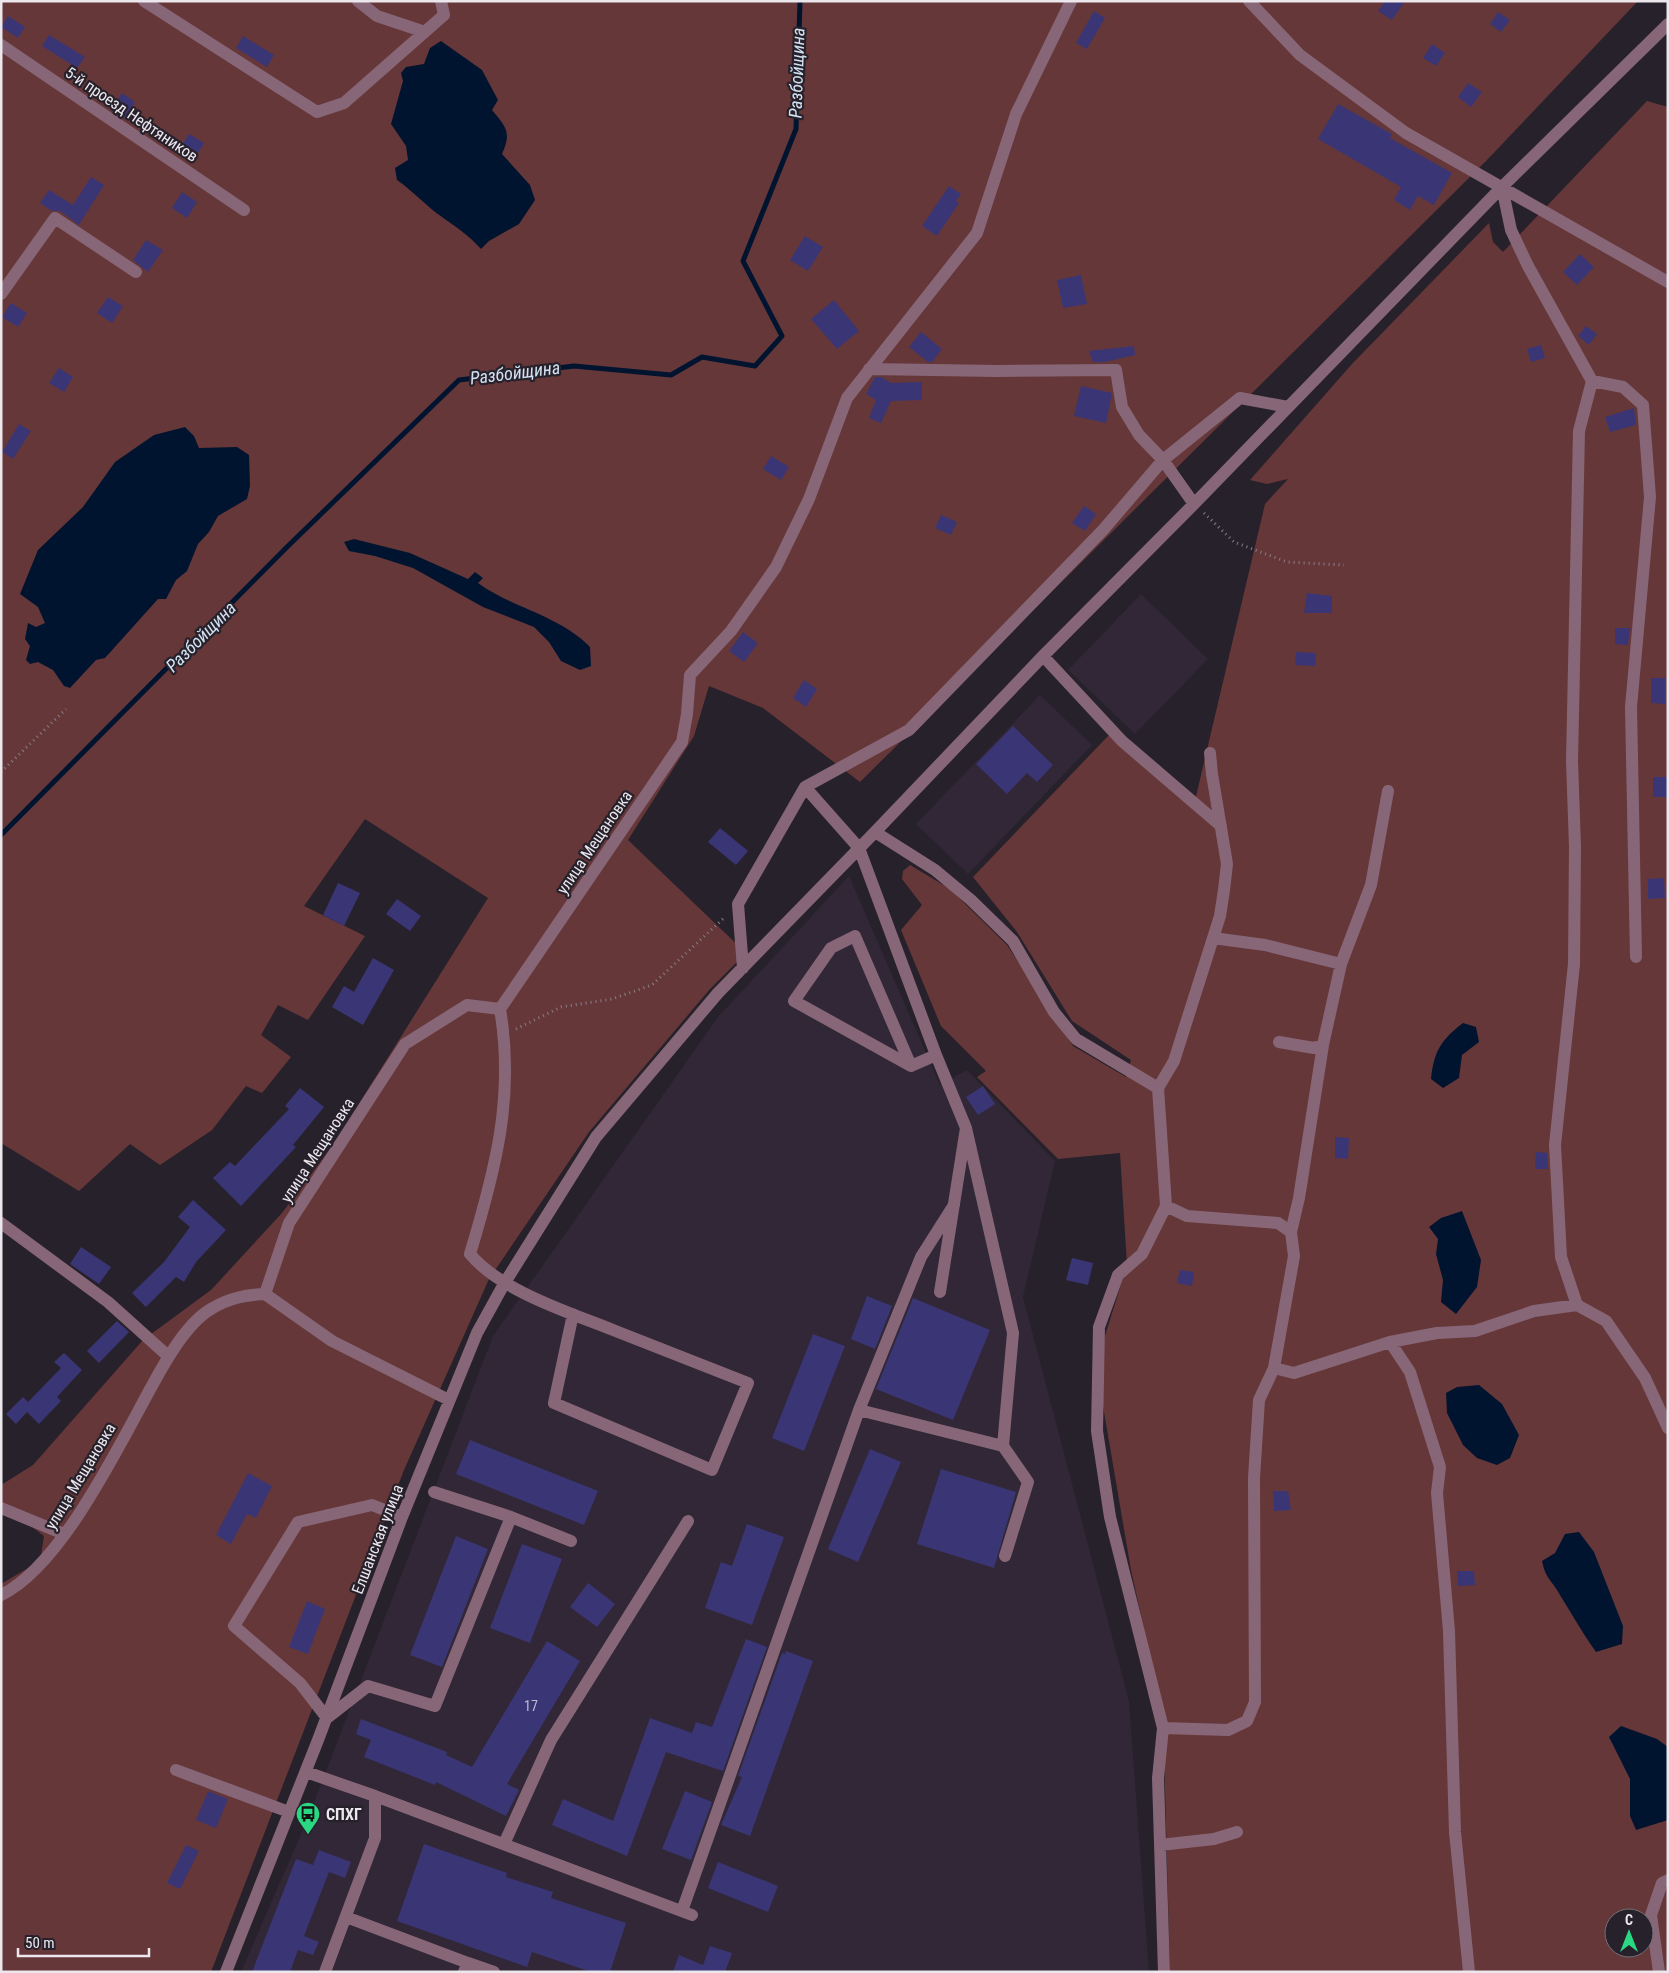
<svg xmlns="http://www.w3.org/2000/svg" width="1669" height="1973" viewBox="0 0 1669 1973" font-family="'Roboto Condensed',sans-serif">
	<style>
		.built { fill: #312736 }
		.green { fill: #663738; fill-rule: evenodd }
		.water { fill: #001430 }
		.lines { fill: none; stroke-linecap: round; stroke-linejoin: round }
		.stream { stroke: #001430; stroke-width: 5 }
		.building { fill: #3a3676 }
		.path { stroke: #858088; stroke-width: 3; stroke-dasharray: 1 4; stroke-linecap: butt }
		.minor { stroke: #876777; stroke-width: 12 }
		.labels { text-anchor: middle; stroke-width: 4.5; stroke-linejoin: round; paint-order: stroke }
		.number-label { font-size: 14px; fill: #bfbbcf }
		.street-label { font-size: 16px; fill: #ebe7ed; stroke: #27212b }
		.poi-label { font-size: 16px; font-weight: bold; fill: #ebe7ed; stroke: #27212b; text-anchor: start }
		.water-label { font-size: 18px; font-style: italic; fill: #d2e1f1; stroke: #27212b }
	</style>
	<rect width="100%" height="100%" fill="#27212b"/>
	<!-- built -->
	<path class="built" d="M 1141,594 L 1208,659 L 1135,734 L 1068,670 Z
		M 1040,695 L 1092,745 L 968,874 L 916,824 Z
		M 849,876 L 940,1085 L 967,1070 L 1055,1161 L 1023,1297 L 1129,1701 L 1149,1972 L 241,1972 L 308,1818 L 493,1336 L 718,1017 Z"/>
	<!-- green -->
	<path class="green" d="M 1,1 L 1638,1 L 1486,161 L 860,782 L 763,708 L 709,686 L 694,736 L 628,840 L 746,953 L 710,989 L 589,1132 L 489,1279 L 404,1470 L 211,1972 L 1,1972 L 1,1584 L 40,1561 L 44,1536 L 1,1503 L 1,1485 L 33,1465 L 143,1340 L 211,1290 L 282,1213 L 333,1145 L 488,898 L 365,819 L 304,906 L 365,936 L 308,1020 L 278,1005 L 261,1035 L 291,1057 L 262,1093 L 246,1086 L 212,1130 L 160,1165 L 130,1144 L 79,1191 L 1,1143 Z
		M 1647,101 L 1668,107 L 1668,1972 L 1170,1972 L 1163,1715 L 1131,1570 L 1096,1365 L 1127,1265 L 1120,1153 L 1058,1159 L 977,1077 L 986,1071 L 941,1026 L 901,930 L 922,905 L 902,879 L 903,871 L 910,865 L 950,889 L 1007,945 L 1073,1046 L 1126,1077 L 1131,1060 L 1072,1021 L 1017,932 L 973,877 L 1109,735 L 1193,809 L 1265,504 L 1288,479 L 1267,484 L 1250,480 L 1352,364 L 1489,223 L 1493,242 L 1503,252 ZM 1614,1918 L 1644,1918 L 1644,1948 L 1614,1948 Z"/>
	<!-- water -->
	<path class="water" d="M 441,41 L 482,70 L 498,100 L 492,110 C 506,127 512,132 502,154 L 530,185 L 535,200 L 519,224 L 489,241 L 481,249 C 467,234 459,229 442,217 C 426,206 413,191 397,180 L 395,168 L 408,160 L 406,146 L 391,124 L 403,81 L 401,73 L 406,67 L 424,64 L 430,48 Z
		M 185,427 L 194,436 L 199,448 L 237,447 L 249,455 L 250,486 L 247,499 L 218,516 L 209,532 L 198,544 L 187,571 L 176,580 L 166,599 L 158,599 L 105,658 L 96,660 L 70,688 L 64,686 L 53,670 L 38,662 L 30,664 L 26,660 L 30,646 L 25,639 L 28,623 L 36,627 L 45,623 L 38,607 L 20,594 L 38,550 L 83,507 L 115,462 L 154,435 Z
		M 354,539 L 410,553 L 468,579 L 475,572 L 483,578 L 478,583 C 512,608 559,615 590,647 L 591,666 L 580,670 L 561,661 L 549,642 L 534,627 L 483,607 L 413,568 L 375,556 L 349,551 L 344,542 Z
		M 1463,1023 L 1476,1027 L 1479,1042 L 1462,1055 L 1459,1078 L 1443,1088 L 1431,1079 C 1434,1051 1441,1040 1463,1023 Z
		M 1462,1211 L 1481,1260 L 1477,1287 L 1456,1314 L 1441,1302 L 1443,1280 L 1436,1254 L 1438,1239 L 1429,1227 L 1441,1218 Z
		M 1479,1385 L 1502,1404 L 1519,1435 L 1510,1458 L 1497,1465 L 1477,1458 L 1463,1445 L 1447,1413 L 1446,1393 L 1457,1387 Z
		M 1579,1532 L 1594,1552 L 1623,1626 L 1622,1644 L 1596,1652 C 1583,1634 1572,1614 1560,1595 C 1552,1580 1546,1580 1542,1561 L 1555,1553 L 1565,1534 Z
		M 1621,1726 L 1657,1739 L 1668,1747 L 1668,1820 L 1636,1830 L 1630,1816 L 1630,1779 L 1609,1737 Z"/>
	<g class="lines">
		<!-- stream -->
		<path class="stream" d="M 1,835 L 287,547 L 459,380 L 574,366 L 671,375 L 702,357 L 755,366 L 782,336 L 743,261 L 796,129 L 800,1"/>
	</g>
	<!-- building -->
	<path class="building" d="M 1385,1 L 1405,1 L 1392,20 L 1378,11 Z
		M 1094,11 L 1105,18 L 1087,49 L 1076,43 Z
		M 1498,12 L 1510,20 L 1501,32 L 1490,24 Z
		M 8,16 L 25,27 L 18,38 L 1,27 Z
		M 49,35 L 85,57 L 77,68 L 42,46 Z
		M 243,36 L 274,55 L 267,67 L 236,48 Z
		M 1432,44 L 1445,53 L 1436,66 L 1423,58 Z
		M 1468,83 L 1482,92 L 1471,107 L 1458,97 Z
		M 122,93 L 135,102 L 124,119 L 111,110 Z
		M 1338,104 L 1392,134 L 1390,138 L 1452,173 L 1434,205 L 1418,196 L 1410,210 L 1394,200 L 1401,187 L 1318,139 Z
		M 189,134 L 204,143 L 195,158 L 180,148 Z
		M 91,177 L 104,185 L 79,225 L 60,211 L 52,211 L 40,203 L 49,190 L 73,205 Z
		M 949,186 L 961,194 L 956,201 L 959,203 L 937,236 L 922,226 Z
		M 182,192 L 197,202 L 187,218 L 172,208 Z
		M 805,236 L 823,247 L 808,271 L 790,260 Z
		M 146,240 L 163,250 L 148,272 L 133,260 Z
		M 1580,254 L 1594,267 L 1577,285 L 1563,272 Z
		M 1081,275 L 1087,304 L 1063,308 L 1057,280 Z
		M 108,297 L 123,306 L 112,323 L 97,313 Z
		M 834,300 L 859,331 L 837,349 L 811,319 Z
		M 11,303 L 27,313 L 18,327 L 2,317 Z
		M 1586,326 L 1597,334 L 1589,345 L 1578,336 Z
		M 921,332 L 942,349 L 932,362 L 928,362 L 909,347 Z
		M 1541,345 L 1545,358 L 1531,362 L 1527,349 Z
		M 1134,346 L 1135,355 L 1105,362 L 1093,362 L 1089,351 Z
		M 59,368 L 73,377 L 64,392 L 49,383 Z
		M 875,377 L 881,377 L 891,383 L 922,382 L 922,400 L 891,401 L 881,423 L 869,418 L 876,400 L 866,394 Z
		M 1081,386 L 1112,393 L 1106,423 L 1074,416 Z
		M 1634,408 L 1636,425 L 1610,432 L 1605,417 Z
		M 19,424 L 31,431 L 13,459 L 2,452 Z
		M 771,456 L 789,467 L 781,480 L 763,469 Z
		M 1084,506 L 1096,514 L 1085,531 L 1072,523 Z
		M 941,515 L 957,522 L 951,535 L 935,528 Z
		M 1307,593 L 1332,596 L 1332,613 L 1304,613 Z
		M 1615,628 L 1630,628 L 1628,645 L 1615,644 Z
		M 743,632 L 758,643 L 744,662 L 729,651 Z
		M 1296,652 L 1316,653 L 1315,666 L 1295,665 Z
		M 1651,678 L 1665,678 L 1665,704 L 1651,703 Z
		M 804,680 L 817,689 L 806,707 L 793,698 Z
		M 1013,726 L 1053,765 L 1037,782 L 1027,773 L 1007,794 L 976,764 Z
		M 1653,777 L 1668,777 L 1668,797 L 1653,797 Z
		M 720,828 L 748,851 L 736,865 L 708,842 Z
		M 1664,878 L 1665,898 L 1648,899 L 1648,879 Z
		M 338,883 L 360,893 L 344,926 L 323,915 Z
		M 397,899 L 421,916 L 410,931 L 386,914 Z
		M 373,958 L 394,970 L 363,1025 L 332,1007 L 344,986 L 354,992 Z
		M 983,1086 L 995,1104 L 978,1115 L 966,1097 Z
		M 300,1088 L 324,1107 L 293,1145 L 296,1147 L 241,1206 L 213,1178 L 230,1162 L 235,1166 L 289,1109 L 285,1106 Z
		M 1335,1137 L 1349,1138 L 1348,1159 L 1335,1158 Z
		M 1536,1152 L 1547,1153 L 1548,1169 L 1535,1169 Z
		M 193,1200 L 226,1230 L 196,1262 L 184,1282 L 176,1277 L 146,1307 L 132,1293 L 164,1262 L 190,1227 L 178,1217 Z
		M 81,1247 L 111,1267 L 99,1284 L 70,1264 Z
		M 1072,1258 L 1093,1263 L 1088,1285 L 1066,1280 Z
		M 1180,1270 L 1194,1272 L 1192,1286 L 1177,1283 Z
		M 867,1296 L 892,1306 L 875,1349 L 851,1339 Z
		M 913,1298 L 990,1330 L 953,1420 L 876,1389 Z
		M 117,1321 L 129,1332 L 99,1363 L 87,1351 Z
		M 813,1334 L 845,1346 L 804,1451 L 772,1438 Z
		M 64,1353 L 82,1370 L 57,1397 L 61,1401 L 39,1424 L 27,1412 L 16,1424 L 6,1414 L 23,1397 L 28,1402 L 61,1368 L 54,1362 Z
		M 470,1440 L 598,1491 L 584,1525 L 456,1474 Z
		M 870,1449 L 901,1462 L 858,1562 L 828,1549 Z
		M 941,1469 L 1016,1492 L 994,1568 L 917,1544 Z
		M 248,1473 L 272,1486 L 256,1518 L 247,1514 L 231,1544 L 216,1535 Z
		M 1273,1491 L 1288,1491 L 1291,1510 L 1274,1511 Z
		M 747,1524 L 784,1537 L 752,1625 L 705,1608 L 721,1562 L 732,1566 Z
		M 456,1536 L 488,1549 L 442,1667 L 410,1655 Z
		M 522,1544 L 562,1559 L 530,1643 L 490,1628 Z
		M 1457,1571 L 1474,1571 L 1475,1585 L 1458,1586 Z
		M 588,1583 L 615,1604 L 597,1627 L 570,1607 Z
		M 307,1601 L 325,1609 L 308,1654 L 289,1647 Z
		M 746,1639 L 767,1647 L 723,1771 L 666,1752 L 627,1856 L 552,1825 L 563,1799 L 613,1821 L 650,1718 L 692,1733 L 696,1722 L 712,1727 Z
		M 547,1641 L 580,1661 L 507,1784 L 519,1790 L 506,1816 L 436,1782 L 435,1785 L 364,1757 L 371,1740 L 356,1734 L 361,1719 L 447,1752 L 446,1755 L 472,1767 Z
		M 786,1651 L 813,1661 L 750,1836 L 721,1825 L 742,1777 L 738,1776 L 782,1653 L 785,1654 Z
		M 208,1791 L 228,1799 L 216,1828 L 196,1820 Z
		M 685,1791 L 712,1802 L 691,1860 L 662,1849 Z
		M 424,1844 L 507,1873 L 506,1877 L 553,1892 L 551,1898 L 626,1923 L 610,1972 L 591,1972 L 532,1952 L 527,1967 L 397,1921 Z
		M 186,1845 L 199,1851 L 180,1889 L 167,1883 Z
		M 319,1850 L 351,1862 L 345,1878 L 329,1872 L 304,1936 L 319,1942 L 313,1955 L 298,1950 L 290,1972 L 252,1972 L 296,1859 L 313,1865 Z
		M 718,1862 L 778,1886 L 768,1912 L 708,1888 Z
		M 710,1946 L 732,1953 L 725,1972 L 673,1972 L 679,1955 L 703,1965 Z"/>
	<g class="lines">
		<!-- path -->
		<path class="path" d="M 1204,513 L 1234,542 L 1287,562 L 1344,565
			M 1,772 L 66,709
			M 516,1029 L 561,1007 L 612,999 L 652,985 L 725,917"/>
		<!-- minor -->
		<path class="minor" d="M 144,1 L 317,112 L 344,103 L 444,15 L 441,1
			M 358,1 L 377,16 L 425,32
			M 1249,1 L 1300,55 L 1406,133 L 1668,282
			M 1,45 L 244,210
			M 1502,187 L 1511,230 L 1528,266 L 1592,381 L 1579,431 L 1572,761 L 1575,847 L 1574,964 L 1555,1145 L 1561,1257 L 1577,1305
			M 1,294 L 55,218 L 136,272
			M 869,369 L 997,371 L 1116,370 L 1122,407 L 1139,435 L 1163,460 L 1194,504
			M 1592,381 L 1623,387 L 1643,405 L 1650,497 L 1631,707 L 1636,957
			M 1043,656 L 1122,741 L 1221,826
			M 805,787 L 859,848 L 936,1055 L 911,1066 L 794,1001 L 831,948 L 855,936 L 911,1066
			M 875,832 L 935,870 L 971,900 L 1013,941 L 1054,1012 L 1076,1039 L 1158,1088 L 1166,1206 L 1142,1254 L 1118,1275 L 1099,1327 L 1097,1431 L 1110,1517 L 1163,1728 L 1158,1778 L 1164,1972
			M 1213,938 L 1265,945 L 1341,964
			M 743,968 L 738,904 L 805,787 L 909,730 L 1103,530 L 1163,460 L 1240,398 L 1288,407
			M 500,1009 C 515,1097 495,1171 470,1254 C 501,1291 568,1312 613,1330 C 658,1348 703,1365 748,1383 L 712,1470 L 554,1403 L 573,1314
			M 1279,1042 L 1314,1048 L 1323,1045
			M 936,1055 L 966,1128 L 940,1292
			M 1158,1088 L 1174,1061 L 1220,916 L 1224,890 L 1227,864 L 1212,774 L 1210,753
			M 966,1128 L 1013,1333 L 1003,1446 L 1028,1482 L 1005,1556
			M 954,1205 L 921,1257 L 859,1410 L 1003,1446
			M 1,1223 L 108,1302 L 168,1356
			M 1291,1232 L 1299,1198 L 1323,1045 L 1341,964 L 1371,885 L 1388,791
			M 265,1294 L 332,1341 L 449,1400
			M 1390,1342 L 1410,1372 L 1440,1467 L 1437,1493 L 1449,1631 L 1455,1832 L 1469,1972
			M 1274,1368 L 1294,1373 L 1390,1342 L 1437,1333 L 1475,1331 L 1534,1311 L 1577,1305 L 1606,1321 L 1645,1378 L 1668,1428
			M 434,1492 L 511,1517 L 571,1541
			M 1,1508 L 64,1534
			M 402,1517 L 372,1505 L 298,1522 L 234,1626 L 300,1683 L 327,1718 L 368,1686 L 435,1706 L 511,1517
			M 1,1595 C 62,1566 120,1443 153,1384 C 166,1360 187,1323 211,1309 C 229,1298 245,1295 265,1294 L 289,1223 L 405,1044 L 467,1005 L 500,1009 L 682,742 L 687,714 L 690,675 L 731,631 L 776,567 L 809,499 L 847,398 L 977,233 L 1016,114 L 1071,1
			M 1163,1728 L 1228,1730 L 1247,1721 L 1255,1702 L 1254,1478 L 1259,1400 L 1274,1368 L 1294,1256 L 1291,1232 L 1278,1223 L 1187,1216 L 1166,1206
			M 176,1770 L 289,1812
			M 306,1772 L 375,1796 L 375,1838 L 325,1972
			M 375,1796 L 692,1915
			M 504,1844 L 551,1740 L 688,1521
			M 1160,1845 L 1214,1839 L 1237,1832
			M 682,1911 L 859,1410
			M 346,1917 L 468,1963 L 464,1972
			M 468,1963 L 494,1972
			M 226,1972 L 318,1740 L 402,1517 L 477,1333 L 504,1284 L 596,1137 L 718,993 L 875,832 L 1043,656 L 1194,504 L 1502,187 L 1668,24
			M 1659,1972 L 1651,1915 L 1662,1883 L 1668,1880"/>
	</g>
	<!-- icons -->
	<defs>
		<symbol id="bus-pin" viewBox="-11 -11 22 30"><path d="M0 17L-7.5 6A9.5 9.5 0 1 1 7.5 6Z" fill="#2ad884" stroke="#27212b"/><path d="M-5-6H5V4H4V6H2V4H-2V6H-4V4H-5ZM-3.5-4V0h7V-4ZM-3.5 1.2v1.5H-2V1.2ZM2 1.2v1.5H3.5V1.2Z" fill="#111"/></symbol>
	</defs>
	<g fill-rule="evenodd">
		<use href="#bus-pin" x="294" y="1800" width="28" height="38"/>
	</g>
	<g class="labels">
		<!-- number labels -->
		<g class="number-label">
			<text x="531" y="1711">17</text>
		</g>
		<!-- street labels -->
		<g class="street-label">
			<text transform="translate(132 114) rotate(34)" y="6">5-й проезд Нефтяников</text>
			<text transform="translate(594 842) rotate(-56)" y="6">улица Мещановка</text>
			<text transform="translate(317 1150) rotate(-57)" y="6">улица Мещановка</text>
			<text transform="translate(80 1476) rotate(-59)" y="6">улица Мещановка</text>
			<text transform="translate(377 1539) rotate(-69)" y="6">Елшанская улица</text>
		</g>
		<!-- poi labels -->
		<g class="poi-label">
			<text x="326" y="1820">СПХГ</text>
		</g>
		<!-- water labels -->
		<g class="water-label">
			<text transform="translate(797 73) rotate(-88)" y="6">Разбойщина</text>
			<text transform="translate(515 373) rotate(-7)" y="6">Разбойщина</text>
			<text transform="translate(201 637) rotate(-45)" y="6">Разбойщина</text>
		</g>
	</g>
	<!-- border -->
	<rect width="1669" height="1973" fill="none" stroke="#ebe7ed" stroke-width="5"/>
	<!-- north arrow -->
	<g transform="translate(1629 1933)"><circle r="24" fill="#27212b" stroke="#757079"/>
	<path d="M0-4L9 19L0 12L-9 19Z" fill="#2ad884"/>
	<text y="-8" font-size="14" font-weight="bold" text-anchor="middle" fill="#ebe7ed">С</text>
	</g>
	<!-- scale -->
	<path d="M18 1948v8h131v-8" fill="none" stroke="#ebe7ed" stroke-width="2.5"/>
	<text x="25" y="1948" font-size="15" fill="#ebe7ed" stroke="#27212b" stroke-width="4" paint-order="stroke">50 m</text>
</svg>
